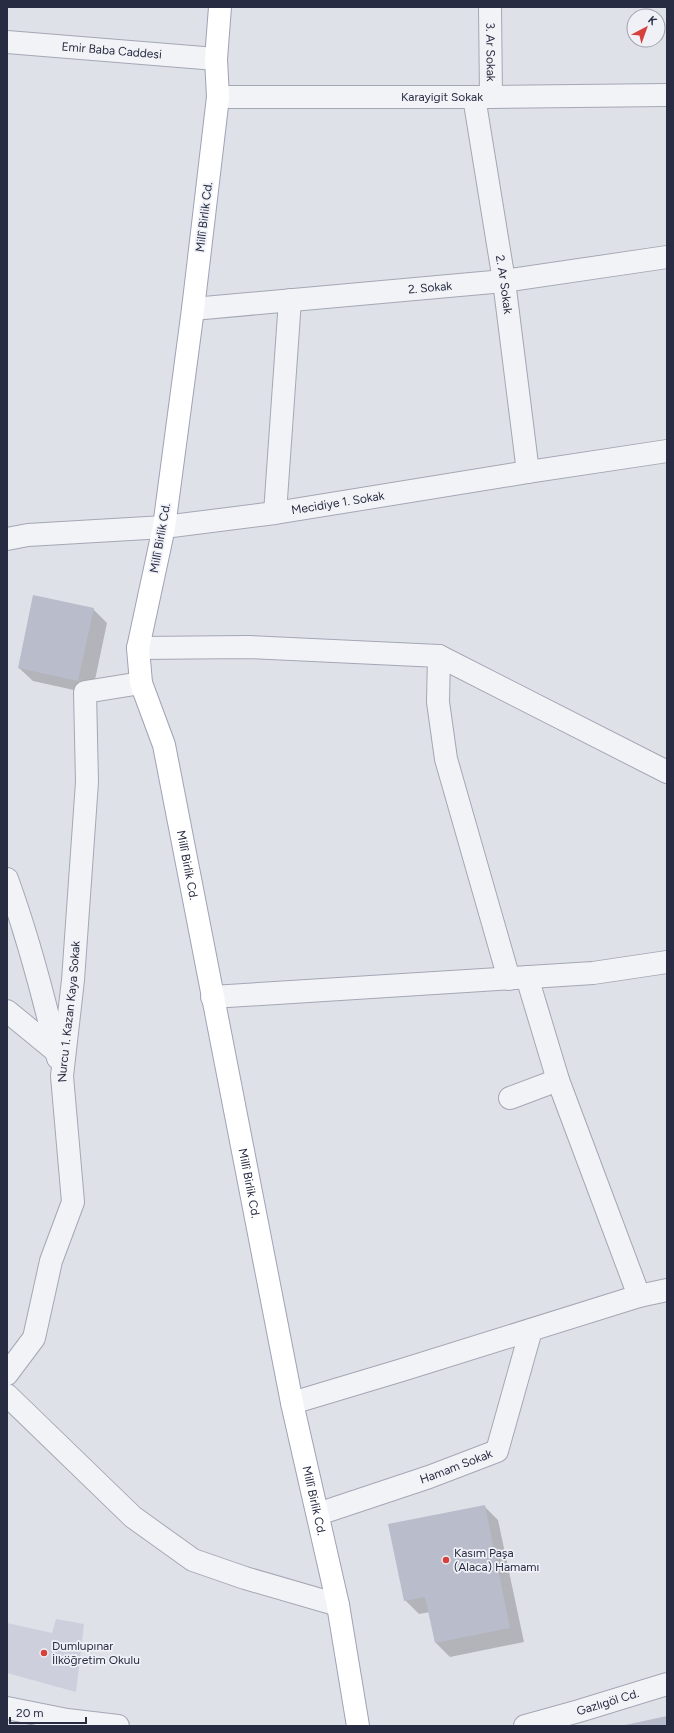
<svg xmlns="http://www.w3.org/2000/svg" width="674" height="1733" viewBox="0 0 674 1733" font-family="Figtree,sans-serif">
	<style>
		.built { fill: #cdd0dc }
		.shadow { fill: #0003 }
		.building { fill: #b9bcca }
		.lines { fill: none; stroke-linecap: round; stroke-linejoin: round }
		.minor-casing { stroke: #a4a7b4; stroke-width: 24 }
		.major-casing { stroke: #9ea3b6; stroke-width: 24 }
		.minor { stroke: #f2f3f7; stroke-width: 22 }
		.major { stroke: #fff; stroke-width: 22 }
		.poi-dot { fill: #d7413c; stroke: #eff1f7; stroke-width: 1.5 }
		.labels { text-anchor: middle; stroke-width: 3.5; stroke-linejoin: round; paint-order: stroke }
		.street-label { font-size: 12px; fill: #272c42; stroke: #eff1f7 }
		.poi-label { font-size: 12px; fill: #272c42; stroke: #eff1f7; text-anchor: start }
	</style>
	<rect width="100%" height="100%" fill="#dfe1e9"/>
	<!-- built -->
	<path class="built" d="M 56,1619 L 84,1624 L 76,1692 L 7,1673 L 7,1623 L 52,1633 Z"/>
	<!-- shadow -->
	<path class="shadow" d="M 93,609 L 107,623 L 92,694 L 33,681 L 19,668 Z
		M 484,1506 L 498,1520 L 524,1642 L 450,1657 L 436,1643 L 430,1612 L 419,1614 L 405,1600 Z"/>
	<!-- building -->
	<path class="building" d="M 33,595 L 94,608 L 78,681 L 18,668 Z
		M 485,1505 L 510,1628 L 435,1643 L 425,1597 L 404,1601 L 388,1524 Z
		M 667,1716 L 667,1726 L 625,1726 L 625,1725 Z"/>
	<g class="lines">
		<defs>
			<g id="minor">
				<path id="s1" d="M 490,7 L 491,97"/>
				<path id="s2" d="M 7,42 L 216,59"/>
				<path id="s3" d="M 218,97 L 491,97 L 667,95"/>
				<path id="s4" d="M 474,97 L 504,281 L 528,472"/>
				<path id="s5" d="M 193,309 L 504,281 L 667,257"/>
				<path d="M 275,513 L 290,300"/>
				<path id="s6" d="M 7,539 L 28,535 L 164,527 L 275,513 L 528,472 L 667,451"/>
				<path d="M 138,648 L 249,647 L 439,656 L 667,772"/>
				<path d="M 439,656 L 438,702 L 446,759 L 509,979"/>
				<path d="M 7,879 C 28,937 44,997 58,1058"/>
				<path d="M 527,977 L 558,1080 L 639,1296"/>
				<path d="M 212,997 L 593,973 L 667,962"/>
				<path d="M 7,1011 L 57,1052"/>
				<path d="M 510,1098 L 558,1080"/>
				<path id="s7" d="M 7,1374 L 34,1338 L 51,1261 L 73,1202 L 62,1076 L 73,980 L 87,782 L 85,692 L 141,683"/>
				<path d="M 7,1395 L 133,1517 L 193,1560 L 245,1578 L 338,1605"/>
				<path d="M 292,1403 L 402,1370 L 639,1296 L 667,1290"/>
				<path id="s8" d="M 318,1514 L 429,1477 L 497,1451 L 531,1330"/>
				<path d="M 7,1708 L 67,1720 L 118,1726"/>
				<path id="s9" d="M 525,1726 L 579,1711 L 667,1684"/>
			</g>
			<g id="major">
				<path id="s10" d="M 220,7 L 216,59 L 218,97 L 193,309 L 164,527 L 138,648 L 141,683 L 164,745 L 292,1403 L 338,1605 L 358,1726"/>
			</g>
		</defs>
		<!-- minor casing -->
		<use href="#minor" class="minor-casing"/>
		<!-- major casing -->
		<use href="#major" class="major-casing"/>
		<!-- minor -->
		<use href="#minor" class="minor"/>
		<!-- major -->
		<use href="#major" class="major"/>
	</g>
	<!-- markers -->
	<g class="poi-dot">
		<circle cx="446" cy="1560" r="4"/>
		<circle cx="44" cy="1653" r="4"/>
	</g>
	<g class="labels">
		<!-- street labels -->
		<g class="street-label">
			<text dy="4" stroke="none"><textPath href="#s2" startOffset="105">Emir Baba Caddesi</textPath></text>
			<text dy="4" stroke="none"><textPath href="#s1" startOffset="45">3. Ar Sokak</textPath></text>
			<text dy="4" stroke="none"><textPath href="#s3" startOffset="224">Karayigit Sokak</textPath></text>
			<text transform="translate(204 217) rotate(-83)" y="4">Millî Birlik Cd.</text>
			<text dy="4" stroke="none"><textPath href="#s4" startOffset="190">2. Ar Sokak</textPath></text>
			<text dy="4" stroke="none"><textPath href="#s5" startOffset="238">2. Sokak</textPath></text>
			<text dy="4" stroke="none"><textPath href="#s6" startOffset="333">Mecidiye 1. Sokak</textPath></text>
			<text transform="translate(160 538) rotate(-80)" y="4">Millî Birlik Cd.</text>
			<text dy="4" stroke="none"><textPath href="#s10" startOffset="871">Millî Birlik Cd.</textPath></text>
			<text dy="4" stroke="none"><textPath href="#s7" startOffset="378">Nurcu 1. Kazan Kaya Sokak</textPath></text>
			<text dy="4" stroke="none"><textPath href="#s10" startOffset="1195">Millî Birlik Cd.</textPath></text>
			<text dy="4" stroke="none"><textPath href="#s8" startOffset="146">Hamam Sokak</textPath></text>
			<text dy="4" stroke="none"><textPath href="#s10" startOffset="1519">Millî Birlik Cd.</textPath></text>
			<text dy="4" stroke="none"><textPath href="#s9" startOffset="86">Gazlıgöl Cd.</textPath></text>
		</g>
		<!-- poi labels -->
		<g class="poi-label">
			<text x="454" y="1557">Kasım Paşa<tspan x="454" dy="14">(Alaca) Hamamı</tspan></text>
			<text x="52" y="1650">Dumlupınar<tspan x="52" dy="14">İlköğretim Okulu</tspan></text>
		</g>
	</g>
	<!-- border -->
	<rect width="674" height="1733" fill="none" stroke="#272c42" stroke-width="16"/>
	<!-- north arrow -->
	<g transform="translate(646 28) rotate(41)"><circle r="19" fill="#eff1f7" stroke="#9fa2af"/>
	<path d="M0-3L7 15L0 10L-7 15Z" fill="#d7413c"/>
	<text y="-6" font-size="11" font-weight="bold" text-anchor="middle" fill="#272c42">K</text>
	</g>
	<!-- scale -->
	<path d="M10 1717v6h76v-6" fill="none" stroke="#272c42" stroke-width="2"/>
	<text x="16" y="1717" font-size="12" fill="#272c42" stroke="#eff1f7" stroke-width="3" paint-order="stroke">20 m</text>
</svg>
